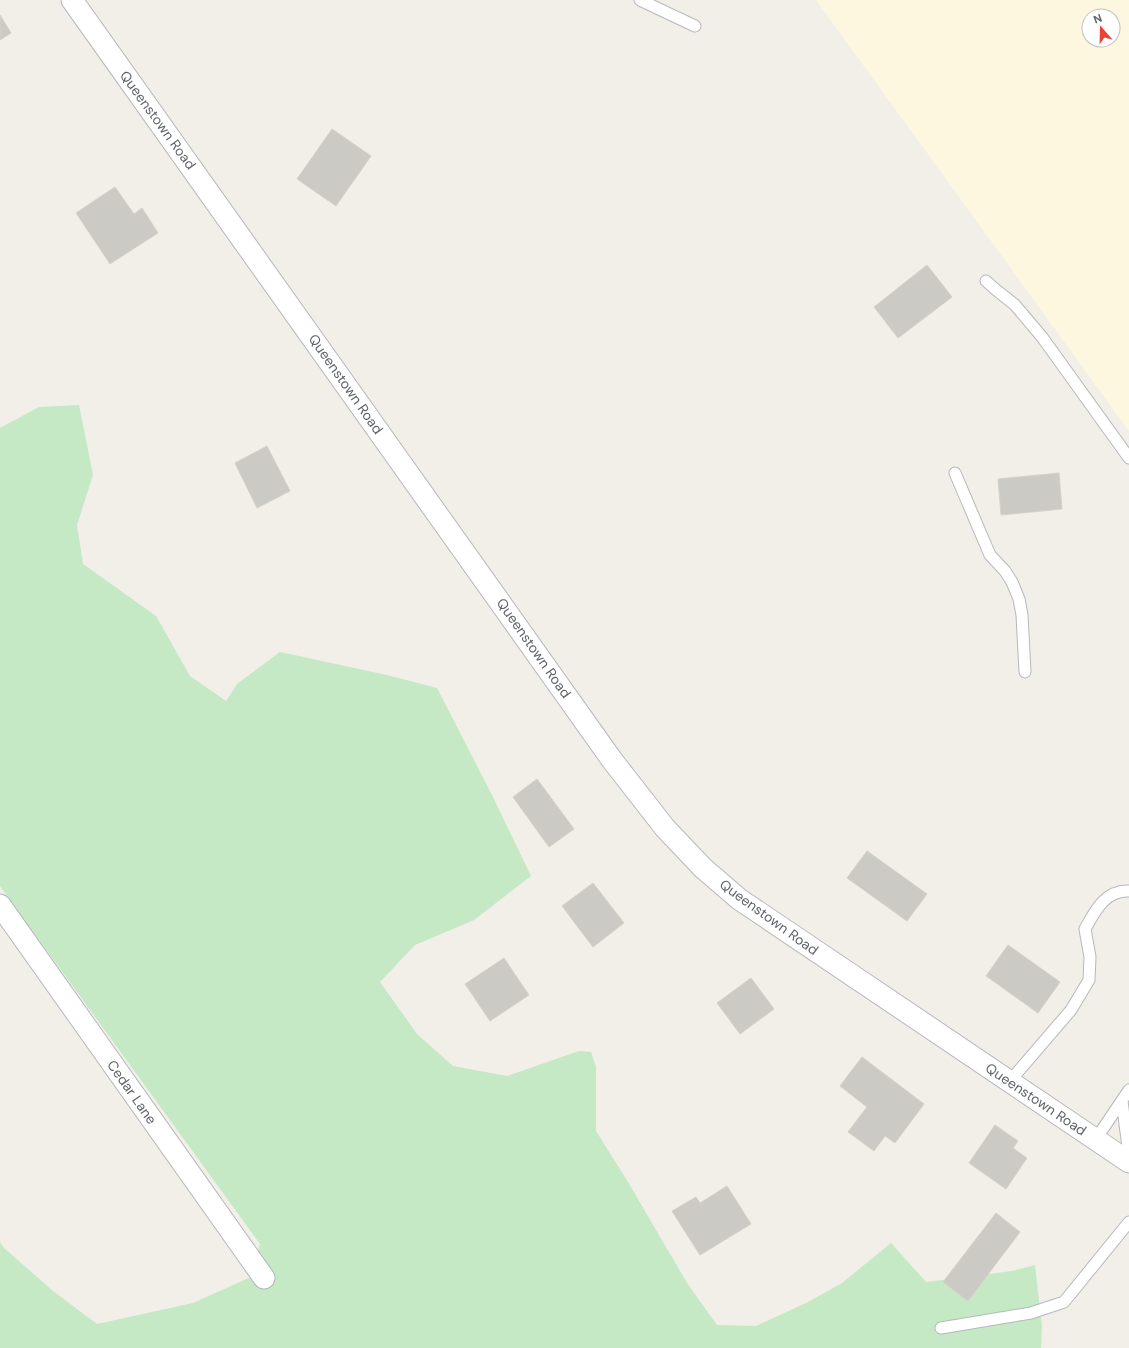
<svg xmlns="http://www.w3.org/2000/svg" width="1129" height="1348" viewBox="0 0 1129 1348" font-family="'DM Sans',sans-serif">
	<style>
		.commercial { fill: #fef7e0; fill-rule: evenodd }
		.green { fill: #c5e8c5 }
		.building { fill: #cccac5; stroke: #d6d1c6 }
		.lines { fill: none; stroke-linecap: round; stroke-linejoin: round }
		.lane-casing { stroke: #b5b8bc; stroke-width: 13 }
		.street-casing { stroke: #b5b8bc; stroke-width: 23 }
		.lane { stroke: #fff; stroke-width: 11 }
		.street { stroke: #fff; stroke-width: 21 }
		.labels { text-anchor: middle; stroke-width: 3; stroke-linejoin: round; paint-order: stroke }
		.street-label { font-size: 14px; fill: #5f6368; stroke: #fff }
	</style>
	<rect width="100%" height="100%" fill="#f1efe8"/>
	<!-- commercial -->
	<path class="commercial" d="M 816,0 L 1129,0 L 1129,431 ZM 1089,16 L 1113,16 L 1113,40 L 1089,40 Z"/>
	<!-- green -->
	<path class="green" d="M 79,405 L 93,475 L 77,525 L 83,564 L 156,616 L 190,676 L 226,701 L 237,684 L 280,652 L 387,675 L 437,688 L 491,793 L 531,876 L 474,920 L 415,945 L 380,982 L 417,1034 L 453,1066 L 507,1076 L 579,1051 L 591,1052 L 596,1067 L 596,1131 L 628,1182 L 687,1283 L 717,1325 L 756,1326 L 808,1302 L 842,1283 L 891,1243 L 926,1282 L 1012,1271 L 1035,1265 L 1042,1326 L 1041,1348 L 0,1348 L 0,1242 L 4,1248 L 53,1291 L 97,1324 L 193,1303 L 251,1277 L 260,1244 L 0,886 L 0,428 L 39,407 Z"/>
	<!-- building -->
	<path class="building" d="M 0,15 L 11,33 L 0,40 Z
		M 332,129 L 371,156 L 336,206 L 297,179 Z
		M 115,187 L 134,214 L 142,208 L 158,233 L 110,264 L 76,213 Z
		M 927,265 L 952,297 L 898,338 L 874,307 Z
		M 267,446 L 290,491 L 257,508 L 235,463 Z
		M 1059,473 L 1062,509 L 1001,515 L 998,479 Z
		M 537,779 L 574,829 L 549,847 L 513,797 Z
		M 867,851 L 927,894 L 907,921 L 847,878 Z
		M 593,883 L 624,923 L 593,947 L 562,906 Z
		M 1008,945 L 1060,982 L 1038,1013 L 986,976 Z
		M 504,958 L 529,995 L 490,1021 L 465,984 Z
		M 751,978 L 774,1009 L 740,1034 L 717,1003 Z
		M 862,1057 L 924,1104 L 895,1143 L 885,1136 L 874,1151 L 848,1132 L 867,1107 L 840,1086 Z
		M 995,1125 L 1018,1141 L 1013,1148 L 1027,1158 L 1006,1189 L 969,1163 Z
		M 727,1186 L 751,1224 L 700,1255 L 672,1211 L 696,1197 L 700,1203 Z
		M 996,1213 L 1020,1232 L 968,1301 L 943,1282 Z"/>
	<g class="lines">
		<defs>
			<path id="lane" d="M 640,0 L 695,26
				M 986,281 L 995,289 L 1015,305 L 1042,337 L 1129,458
				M 955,473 L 990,555 L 1005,571 L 1012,582 L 1019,599 L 1022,615 L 1025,672
				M 1010,1081 L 1071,1010 L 1089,980 L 1090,957 L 1085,929 C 1095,911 1105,890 1129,891
				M 1122,1101 L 1129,1155
				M 1096,1139 L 1129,1090
				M 941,1328 L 1031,1313 L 1064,1302 L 1129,1222"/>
			<path id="street" d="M 72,0 L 612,760 L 665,828 L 703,868 L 739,899 L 1129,1162
				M 0,905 L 264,1278"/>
		</defs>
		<!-- lane casing -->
		<use href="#lane" class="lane-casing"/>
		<!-- street casing -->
		<use href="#street" class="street-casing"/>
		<!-- lane -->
		<use href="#lane" class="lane"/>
		<!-- street -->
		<use href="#street" class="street"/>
	</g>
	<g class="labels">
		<!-- street labels -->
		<g class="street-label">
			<text transform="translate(158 120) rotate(54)" y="5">Queenstown Road</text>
			<text transform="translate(346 384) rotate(55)" y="5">Queenstown Road</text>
			<text transform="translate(534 648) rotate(55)" y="5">Queenstown Road</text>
			<text transform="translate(769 917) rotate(36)" y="5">Queenstown Road</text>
			<text transform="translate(132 1092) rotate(55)" y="5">Cedar Lane</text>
			<text transform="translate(1036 1099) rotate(34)" y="5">Queenstown Road</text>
		</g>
	</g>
	<!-- north arrow -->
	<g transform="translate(1101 28) rotate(340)"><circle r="19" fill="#ffffff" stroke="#bfc1c3"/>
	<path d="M0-3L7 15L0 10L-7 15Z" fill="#ea4335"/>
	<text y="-6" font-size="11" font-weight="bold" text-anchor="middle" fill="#5f6368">N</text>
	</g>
</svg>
